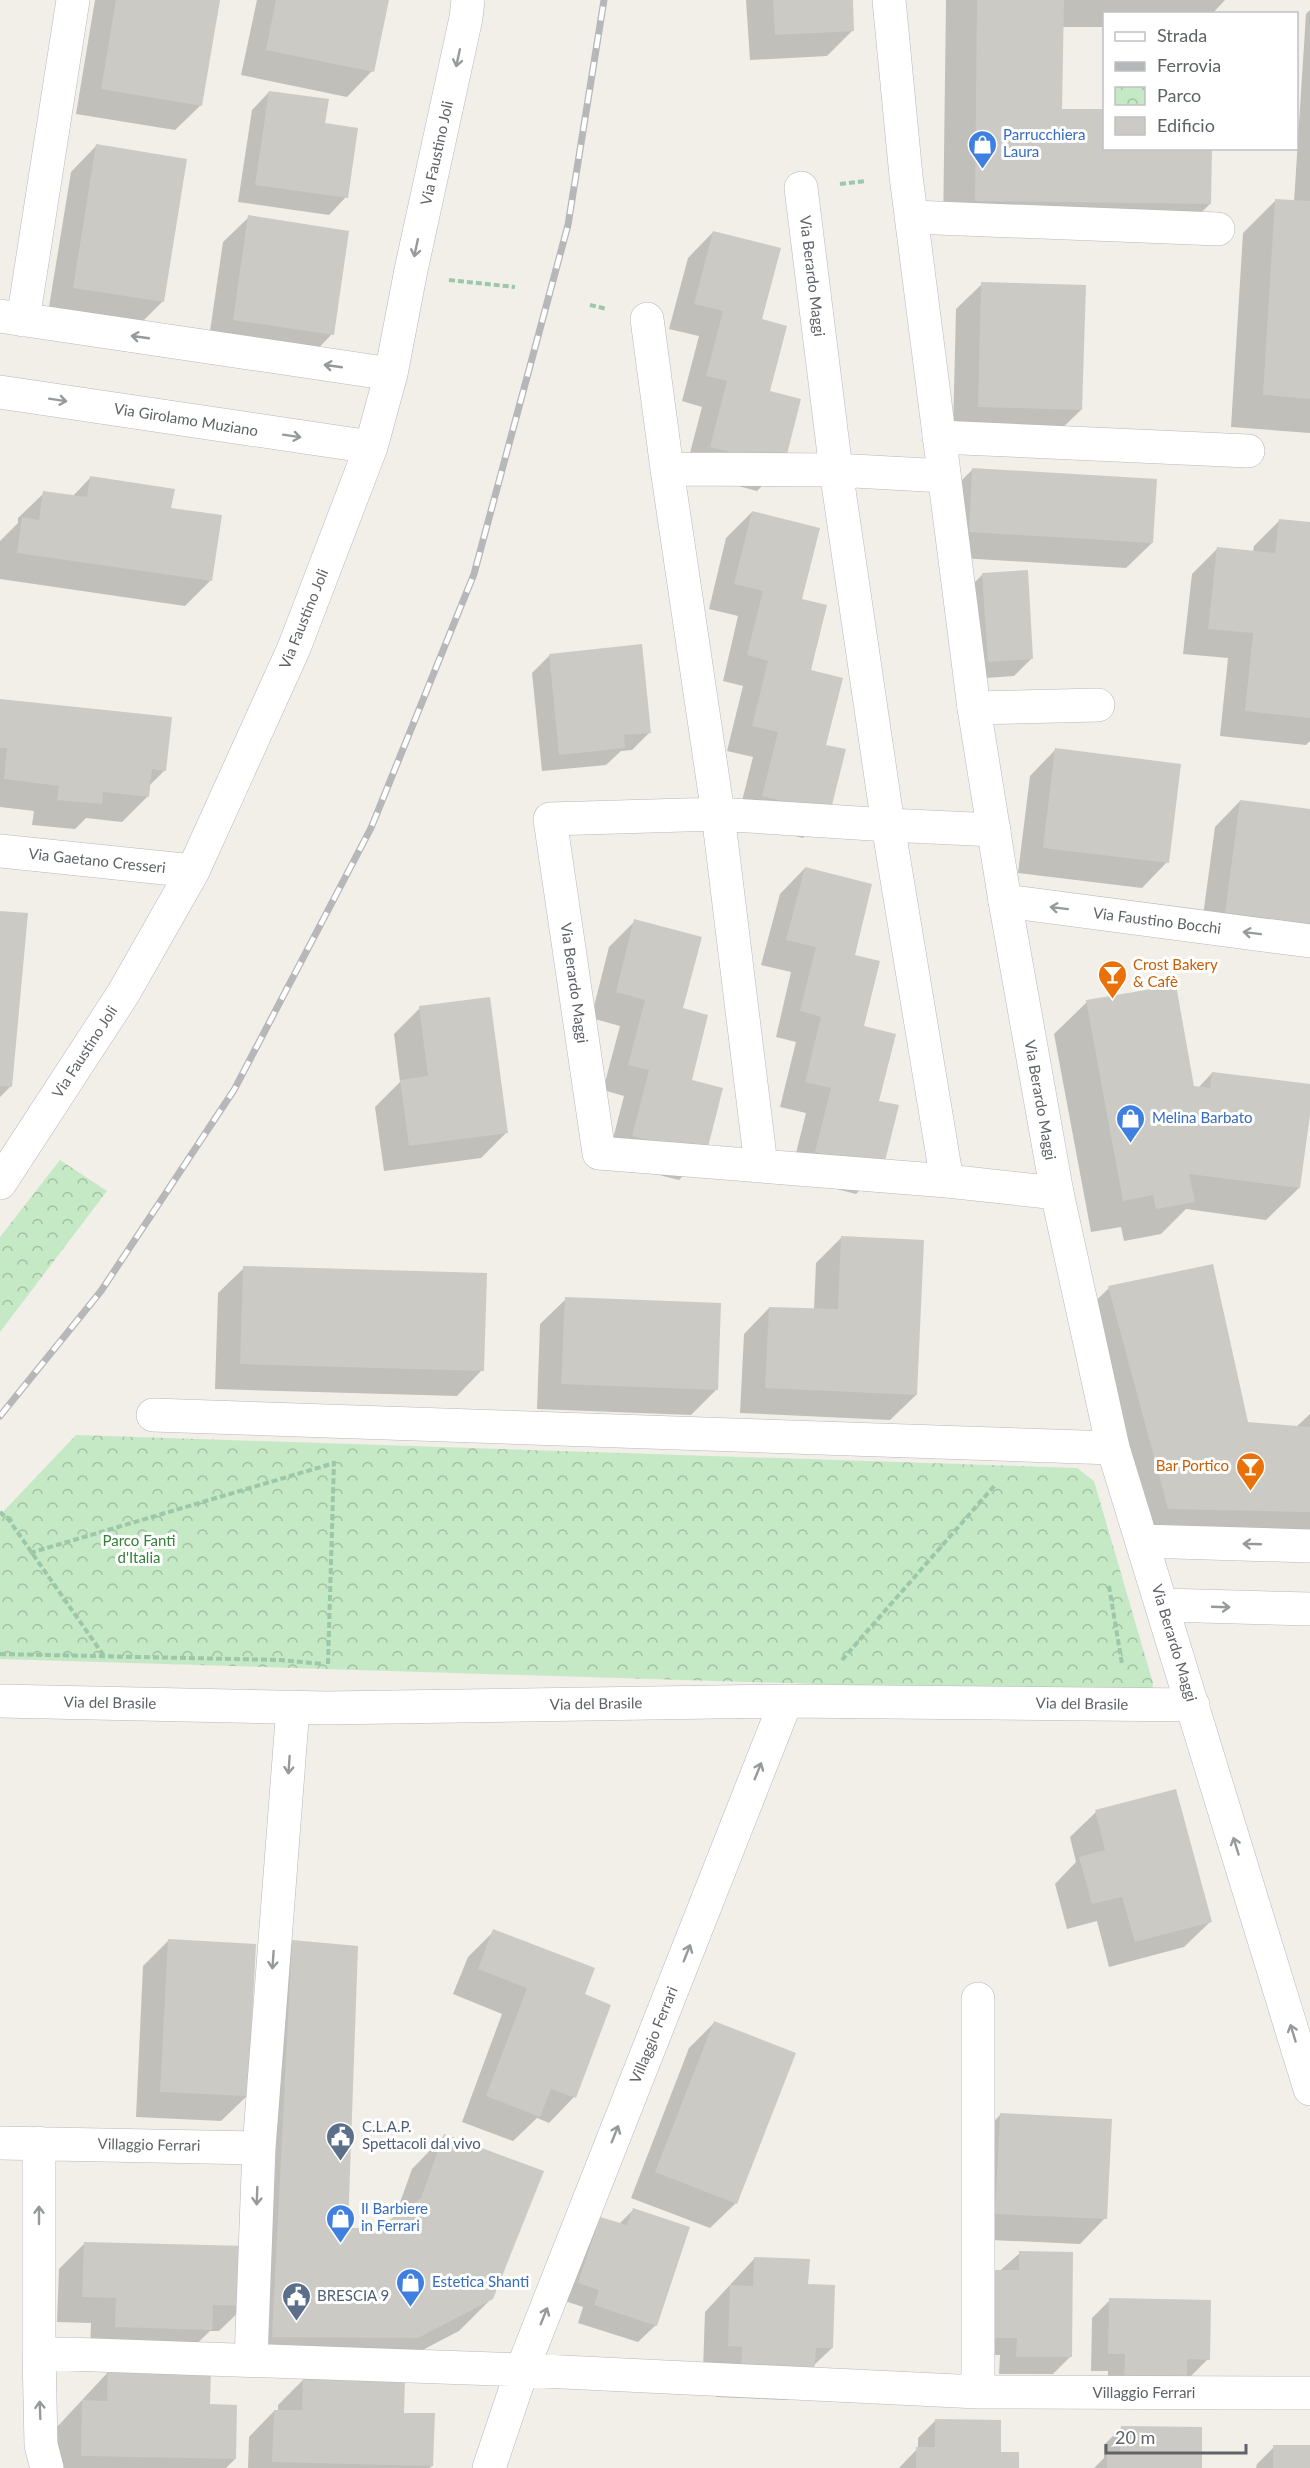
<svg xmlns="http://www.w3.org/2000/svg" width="1310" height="2468" viewBox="0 0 1310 2468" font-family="Lato,sans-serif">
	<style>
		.park { fill: url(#park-crowns) }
		.shadow { fill: #0003 }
		.building { fill: #cccac5 }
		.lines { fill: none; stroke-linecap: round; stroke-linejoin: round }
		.street-casing { stroke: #b5b8bc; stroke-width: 34 }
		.secondary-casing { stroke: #b6babf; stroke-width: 34 }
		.path { stroke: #9cc7a9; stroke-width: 4; stroke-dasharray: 6 3; stroke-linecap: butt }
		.street { stroke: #fff; stroke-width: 33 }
		.secondary { stroke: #fff; stroke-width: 33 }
		.rail-casing { stroke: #b6b7b8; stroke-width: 7 }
		.rail { stroke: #fff; stroke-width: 4.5; stroke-dasharray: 14; stroke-linecap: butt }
		.oneway { stroke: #979a9d }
		.labels { text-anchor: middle; stroke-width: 6; stroke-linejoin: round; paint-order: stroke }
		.shop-label { font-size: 15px; fill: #366cbe; stroke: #fff; text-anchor: start }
		.street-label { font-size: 15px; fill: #5f6368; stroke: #fff }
		.food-label { font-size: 15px; fill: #c56008; stroke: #fff; text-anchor: start }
		.park-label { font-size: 15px; fill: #348238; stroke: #fff }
		.service-label { font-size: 15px; fill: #4e5e75; stroke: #fff; text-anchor: start }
	</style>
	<defs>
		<pattern id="park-crowns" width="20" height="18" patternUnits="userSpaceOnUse" patternTransform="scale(1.5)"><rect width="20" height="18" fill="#c5e8c5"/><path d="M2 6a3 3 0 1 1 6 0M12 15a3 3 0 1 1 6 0" fill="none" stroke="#a3c0a4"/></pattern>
	</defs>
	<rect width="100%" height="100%" fill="#f1efe8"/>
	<!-- park -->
	<path class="park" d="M 60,1160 L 107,1191 L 0,1332 L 0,1237 Z
		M 76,1435 L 1077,1468 L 1094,1481 L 1153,1683 L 1152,1691 L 1142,1694 L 0,1659 L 0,1515 Z"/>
	<!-- shadow -->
	<path class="shadow" d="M 95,0 L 218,0 L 201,105 L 175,130 L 76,114 Z
		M 257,0 L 387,0 L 372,71 L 347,97 L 241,75 Z
		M 746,0 L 851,0 L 853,30 L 827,56 L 750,60 Z
		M 946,0 L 1225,0 L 1212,14 L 1104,14 L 1104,27 L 1062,27 L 1060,110 L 1104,111 L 1104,148 L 1210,204 L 1177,236 L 943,233 Z
		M 1310,10 L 1310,433 L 1231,427 L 1243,233 L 1276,200 L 1294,202 L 1306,14 Z
		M 269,92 L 324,125 L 346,197 L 329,215 L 238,202 L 252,110 Z
		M 96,146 L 163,301 L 137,327 L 48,313 L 71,172 Z
		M 249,217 L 332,334 L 307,360 L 208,345 L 223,242 Z
		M 713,232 L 760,320 L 768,392 L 783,465 L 757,491 L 685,472 L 702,407 L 682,401 L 699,336 L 669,329 L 688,258 Z
		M 982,284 L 1081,410 L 1055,435 L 953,432 L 956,309 Z
		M 973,469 L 1152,543 L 1126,568 L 944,557 L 947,495 Z
		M 90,478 L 170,509 L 210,581 L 185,606 L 0,579 L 0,541 L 18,523 L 18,518 L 44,493 L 72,497 Z
		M 752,512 L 800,600 L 809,671 L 824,746 L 828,812 L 803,838 L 737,821 L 753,757 L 727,751 L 743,686 L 723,681 L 738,616 L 709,609 L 726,538 Z
		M 1279,521 L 1310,524 L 1310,741 L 1306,745 L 1220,736 L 1228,658 L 1183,654 L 1192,574 L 1217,549 L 1253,552 L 1254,546 Z
		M 983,574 L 1032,658 L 1014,676 L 971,679 L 965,592 Z
		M 550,655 L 650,732 L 632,750 L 621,751 L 606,765 L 542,771 L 532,673 Z
		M 0,701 L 165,770 L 148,787 L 148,796 L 122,822 L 86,818 L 75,829 L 32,825 L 34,811 L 0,807 Z
		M 1055,750 L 1167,862 L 1142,888 L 1018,873 L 1030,776 Z
		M 1240,801 L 1310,810 L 1310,936 L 1200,938 L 1215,827 Z
		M 805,868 L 853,956 L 862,1027 L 877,1102 L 881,1168 L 856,1194 L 790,1177 L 806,1113 L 780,1107 L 796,1042 L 776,1037 L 791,972 L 761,965 L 780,894 Z
		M 0,912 L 10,1087 L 0,1097 Z
		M 635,921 L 682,1009 L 690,1081 L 704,1154 L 679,1180 L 607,1162 L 624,1096 L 603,1090 L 620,1026 L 591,1018 L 609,947 Z
		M 1087,1002 L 1193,1087 L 1198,1088 L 1212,1073 L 1310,1086 L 1310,1103 L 1299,1188 L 1266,1220 L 1186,1209 L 1161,1234 L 1124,1241 L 1121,1227 L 1091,1232 L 1054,1034 Z
		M 420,1008 L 506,1133 L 481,1158 L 384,1171 L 375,1107 L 400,1082 L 394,1034 Z
		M 842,1237 L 916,1395 L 890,1420 L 740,1413 L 744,1334 L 769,1308 L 814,1310 L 816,1263 Z
		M 244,1268 L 482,1370 L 457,1396 L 215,1389 L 218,1293 Z
		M 1109,1288 L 1247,1423 L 1296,1427 L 1310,1414 L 1310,1544 L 1136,1541 L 1076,1320 Z
		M 566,1299 L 716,1390 L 691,1415 L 537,1409 L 540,1324 Z
		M 1096,1812 L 1210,1922 L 1184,1947 L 1109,1967 L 1097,1921 L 1067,1929 L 1055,1884 L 1076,1862 L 1070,1837 Z
		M 494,1931 L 583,1995 L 574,2097 L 549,2123 L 537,2118 L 513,2141 L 462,2122 L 502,2014 L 453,1994 L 468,1957 Z
		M 168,1941 L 247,2096 L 221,2121 L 136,2117 L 143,1966 Z
		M 292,1942 L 346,2230 L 379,2230 L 394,2219 L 412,2169 L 444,2136 L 492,2298 L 459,2331 L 384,2370 L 241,2368 L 244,2307 L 219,2331 L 210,2331 L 185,2355 L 90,2352 L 91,2323 L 57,2322 L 59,2269 L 85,2243 L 247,2248 L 260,1974 Z
		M 714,2023 L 736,2203 L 710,2228 L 631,2198 L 689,2048 Z
		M 1000,2115 L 1105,2218 L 1080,2244 L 970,2239 L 975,2141 Z
		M 633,2210 L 656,2325 L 638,2342 L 578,2323 L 583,2307 L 562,2300 L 583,2236 L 601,2218 L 619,2224 Z
		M 1020,2253 L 1070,2357 L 1053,2374 L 999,2374 L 1000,2355 L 977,2355 L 978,2290 Z
		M 754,2259 L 807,2286 L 832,2348 L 813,2366 L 813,2374 L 787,2400 L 716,2397 L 717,2372 L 703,2371 L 705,2312 Z
		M 1110,2300 L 1208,2359 L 1190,2377 L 1107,2398 L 1108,2371 L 1091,2371 L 1092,2318 Z
		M 109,2371 L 235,2459 L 226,2468 L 56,2468 L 57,2427 Z
		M 304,2379 L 403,2414 L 432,2466 L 429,2468 L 248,2468 L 249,2437 L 274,2411 L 278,2411 L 278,2405 Z
		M 936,2420 L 999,2453 L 1018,2468 L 899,2468 L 918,2448 L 918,2438 Z
		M 1122,2427 L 1201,2468 L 1094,2468 L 1104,2458 L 1104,2445 Z
		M 1274,2447 L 1310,2447 L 1310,2468 L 1256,2468 L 1257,2464 Z"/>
	<!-- building -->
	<path class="building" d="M 116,0 L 220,0 L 202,106 L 101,89 Z
		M 276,0 L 389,0 L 374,72 L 266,50 Z
		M 773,0 L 853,0 L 854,31 L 775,35 Z
		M 977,0 L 1064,0 L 1062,109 L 1104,109 L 1104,148 L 1212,148 L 1211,204 L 975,201 Z
		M 269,91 L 329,99 L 325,123 L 358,128 L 348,198 L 255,185 Z
		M 96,144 L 187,159 L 164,302 L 73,288 Z
		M 1275,199 L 1310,201 L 1310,399 L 1263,395 Z
		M 248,215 L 349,231 L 334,335 L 233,320 Z
		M 713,231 L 781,248 L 762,319 L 787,326 L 770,391 L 801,399 L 784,466 L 710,447 L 727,381 L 706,376 L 723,311 L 694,304 Z
		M 981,282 L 1086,285 L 1082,410 L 978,407 Z
		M 972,468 L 1157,479 L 1153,543 L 969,532 Z
		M 90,476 L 175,489 L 171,508 L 222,515 L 212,581 L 17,553 L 22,517 L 39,520 L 43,491 L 87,497 Z
		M 752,511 L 820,528 L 802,599 L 827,605 L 811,670 L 843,678 L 826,745 L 846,749 L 830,813 L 762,796 L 778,732 L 752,726 L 768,661 L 747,655 L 763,591 L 734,584 Z
		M 1279,519 L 1310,522 L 1310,718 L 1245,711 L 1253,633 L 1208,629 L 1217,547 L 1275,553 Z
		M 1028,570 L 1033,659 L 988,662 L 982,573 Z
		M 642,644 L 651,733 L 624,735 L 625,748 L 559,755 L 549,654 Z
		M 0,699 L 172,717 L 166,771 L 152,769 L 149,797 L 103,792 L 102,804 L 57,800 L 59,786 L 4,779 L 7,748 L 0,748 Z
		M 1055,748 L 1181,764 L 1169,863 L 1043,848 Z
		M 1240,800 L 1310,809 L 1310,924 L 1225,913 Z
		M 805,867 L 872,884 L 855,955 L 880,961 L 864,1026 L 896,1034 L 879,1101 L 899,1105 L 883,1169 L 815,1152 L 831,1088 L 805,1082 L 821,1017 L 800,1011 L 816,947 L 786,940 Z
		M 0,911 L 28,913 L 12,1087 L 0,1086 Z
		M 634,919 L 702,937 L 683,1008 L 708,1015 L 692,1080 L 723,1088 L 706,1155 L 632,1136 L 649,1070 L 628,1065 L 645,1000 L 616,992 Z
		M 1176,985 L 1194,1086 L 1210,1088 L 1212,1072 L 1310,1084 L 1310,1115 L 1300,1188 L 1189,1174 L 1195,1202 L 1156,1209 L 1153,1195 L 1123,1201 L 1086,1000 Z
		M 490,997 L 508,1133 L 409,1146 L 400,1080 L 428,1076 L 419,1006 Z
		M 841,1236 L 924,1240 L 917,1395 L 765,1388 L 769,1307 L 838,1309 Z
		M 1213,1264 L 1248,1422 L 1310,1427 L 1310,1512 L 1168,1509 L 1108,1286 Z
		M 243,1266 L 487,1273 L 484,1371 L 240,1364 Z
		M 565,1297 L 721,1303 L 718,1390 L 561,1384 Z
		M 1176,1789 L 1212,1922 L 1135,1942 L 1122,1897 L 1092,1904 L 1079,1857 L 1105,1850 L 1095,1810 Z
		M 493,1929 L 595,1968 L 585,1994 L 611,2005 L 576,2098 L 551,2089 L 540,2117 L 486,2096 L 527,1988 L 478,1969 Z
		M 168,1939 L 256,1944 L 248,2096 L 160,2092 Z
		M 292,1940 L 358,1946 L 348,2228 L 378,2228 L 421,2198 L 444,2134 L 544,2171 L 493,2299 L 418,2338 L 272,2337 Z
		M 714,2021 L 796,2053 L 737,2204 L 655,2172 Z
		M 1000,2113 L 1112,2119 L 1107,2219 L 995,2214 Z
		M 633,2208 L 690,2227 L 657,2326 L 594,2305 L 599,2290 L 578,2283 L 600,2217 L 627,2225 Z
		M 84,2242 L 248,2246 L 246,2306 L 213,2305 L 212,2330 L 115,2327 L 116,2298 L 82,2297 Z
		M 1019,2251 L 1073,2252 L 1072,2357 L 1016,2357 L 1017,2338 L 994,2338 L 995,2270 L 1019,2270 Z
		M 754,2257 L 810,2259 L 808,2284 L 835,2285 L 833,2348 L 816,2348 L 814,2375 L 741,2372 L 742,2347 L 728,2346 L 730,2285 L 753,2286 Z
		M 1109,2298 L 1211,2300 L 1210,2360 L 1187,2359 L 1187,2382 L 1124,2381 L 1125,2354 L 1108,2354 Z
		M 108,2370 L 211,2372 L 210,2404 L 237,2405 L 236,2459 L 81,2456 L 82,2400 L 107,2401 Z
		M 303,2378 L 405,2380 L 404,2413 L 435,2413 L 433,2466 L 272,2462 L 274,2410 L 302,2410 Z
		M 935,2419 L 1001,2420 L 1001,2452 L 1019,2452 L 1019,2468 L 916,2468 L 916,2447 L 935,2447 Z
		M 1121,2426 L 1202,2427 L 1202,2468 L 1107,2468 L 1107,2453 L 1120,2453 Z
		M 1273,2445 L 1310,2445 L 1310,2468 L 1273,2468 Z"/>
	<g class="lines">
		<defs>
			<path id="street" d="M 801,188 L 836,470 L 888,825 L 994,830
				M 912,217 L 1218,229
				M 0,316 L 391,374
				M 647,319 L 667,469 L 718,814 L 761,1165
				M 23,320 L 73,0
				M 0,392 L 371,447
				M 939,437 L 1248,451
				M 667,469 L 836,470 L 944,476
				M 974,708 L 1098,705
				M 0,851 L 193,871
				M 1005,901 L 1310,941
				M 947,1181 L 888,825 L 718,814 L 550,819 L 599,1153 L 947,1181 L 1057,1193
				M 0,1183 L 123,994 L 193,871 L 294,648 L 371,447 L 391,374 L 411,270 L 466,18 L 468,0
				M 153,1415 L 1113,1448
				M 0,1701 L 327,1708 L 786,1701 L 1193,1705
				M 978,1999 L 978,2392
				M 0,2143 L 259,2148
				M 39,2143 L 39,2353 L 41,2445 L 47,2468
				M 39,2353 L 522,2370 L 978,2392 L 1310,2393
				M 251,2360 L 259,2148 L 293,1707
				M 489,2468 L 522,2370 L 786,1701"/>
			<path id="secondary" d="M 889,0 L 906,176 L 974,708 L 1005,901 L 1057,1193 L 1113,1448 L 1310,2089
				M 1142,1541 L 1310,1546
				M 1163,1605 L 1310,1609"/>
		</defs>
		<!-- street casing -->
		<use href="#street" class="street-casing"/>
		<!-- secondary casing -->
		<use href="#secondary" class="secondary-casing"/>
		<!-- path -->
		<path class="path" d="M 840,184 L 866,181
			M 449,280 L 515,287
			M 590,305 L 607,309
			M 0,1512 L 9,1520 L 104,1656
			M 30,1553 L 331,1464
			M 1109,1586 L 1122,1664
			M 0,1654 L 280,1660 L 323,1664
			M 842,1660 L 995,1485
			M 328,1664 L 334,1461"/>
		<!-- street -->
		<use href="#street" class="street"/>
		<!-- secondary -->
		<use href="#secondary" class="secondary"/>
		<defs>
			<path id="rail" d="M 0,1416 L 101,1291 L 234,1090 L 371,828 L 474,574 L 568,225 L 604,0"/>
		</defs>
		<!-- rail casing -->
		<use href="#rail" class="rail-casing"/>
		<!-- rail -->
		<use href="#rail" class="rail"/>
	</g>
	<!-- one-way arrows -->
	<defs><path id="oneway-shaft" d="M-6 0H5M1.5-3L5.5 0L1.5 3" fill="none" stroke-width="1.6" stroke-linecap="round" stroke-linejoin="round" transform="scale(1.5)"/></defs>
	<g class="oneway">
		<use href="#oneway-shaft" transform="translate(458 58) rotate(102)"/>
		<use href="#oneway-shaft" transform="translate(416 248) rotate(102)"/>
		<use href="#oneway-shaft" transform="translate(140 337) rotate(-172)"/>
		<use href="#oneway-shaft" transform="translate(333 366) rotate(-172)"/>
		<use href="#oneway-shaft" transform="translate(58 400) rotate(9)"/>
		<use href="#oneway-shaft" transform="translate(292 436) rotate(9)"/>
		<use href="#oneway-shaft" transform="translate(1059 908) rotate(-173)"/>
		<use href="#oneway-shaft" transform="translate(1252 933) rotate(-173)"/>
		<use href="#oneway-shaft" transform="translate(1252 1544) rotate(-178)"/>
		<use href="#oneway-shaft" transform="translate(1221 1607) rotate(2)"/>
		<use href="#oneway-shaft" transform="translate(289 1765) rotate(94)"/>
		<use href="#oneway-shaft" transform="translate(758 1771) rotate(-68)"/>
		<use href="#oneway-shaft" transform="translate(1236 1846) rotate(-107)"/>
		<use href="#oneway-shaft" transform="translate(687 1953) rotate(-68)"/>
		<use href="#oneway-shaft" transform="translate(273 1960) rotate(94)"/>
		<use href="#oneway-shaft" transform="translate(1293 2033) rotate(-107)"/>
		<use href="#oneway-shaft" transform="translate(615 2134) rotate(-68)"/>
		<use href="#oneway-shaft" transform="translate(257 2196) rotate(92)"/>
		<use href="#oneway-shaft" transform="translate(39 2215) rotate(-90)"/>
		<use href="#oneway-shaft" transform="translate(544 2316) rotate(-68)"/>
		<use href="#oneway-shaft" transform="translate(40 2410) rotate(-92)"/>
	</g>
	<!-- icons -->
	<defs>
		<symbol id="shop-pin" viewBox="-11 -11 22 30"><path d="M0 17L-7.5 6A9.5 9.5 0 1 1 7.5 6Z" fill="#3f7fe0" stroke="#fff"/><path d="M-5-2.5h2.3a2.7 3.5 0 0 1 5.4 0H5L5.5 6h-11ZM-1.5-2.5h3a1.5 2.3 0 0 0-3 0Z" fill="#fff"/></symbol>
		<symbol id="bar-pin" viewBox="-11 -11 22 30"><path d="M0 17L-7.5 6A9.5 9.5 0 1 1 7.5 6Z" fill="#e8710a" stroke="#fff"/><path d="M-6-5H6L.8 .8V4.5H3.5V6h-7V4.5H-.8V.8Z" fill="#fff"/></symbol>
		<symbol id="civic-pin" viewBox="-11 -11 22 30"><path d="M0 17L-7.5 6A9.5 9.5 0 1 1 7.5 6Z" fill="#5c6f8a" stroke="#fff"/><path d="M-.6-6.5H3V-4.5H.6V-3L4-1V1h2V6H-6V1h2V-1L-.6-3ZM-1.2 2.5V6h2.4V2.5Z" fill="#fff"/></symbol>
	</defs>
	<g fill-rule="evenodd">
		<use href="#shop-pin" x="966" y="128" width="33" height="45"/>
		<use href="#bar-pin" x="1096" y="958" width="33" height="45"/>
		<use href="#shop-pin" x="1114" y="1102" width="33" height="45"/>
		<use href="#bar-pin" x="1234" y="1450" width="33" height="45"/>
		<use href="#civic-pin" x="324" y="2120" width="33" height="45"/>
		<use href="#shop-pin" x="324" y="2202" width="33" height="45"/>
		<use href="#shop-pin" x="394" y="2266" width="33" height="45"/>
		<use href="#civic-pin" x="280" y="2280" width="33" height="45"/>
	</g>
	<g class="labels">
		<!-- shop labels -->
		<g class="shop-label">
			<text x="1003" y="140">Parrucchiera<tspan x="1003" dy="17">Laura</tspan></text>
			<text x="1152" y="1123">Melina Barbato</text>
			<text x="361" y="2214">Il Barbiere<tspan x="361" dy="17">in Ferrari</tspan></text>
			<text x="432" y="2287">Estetica Shanti</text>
		</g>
		<!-- street labels -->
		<g class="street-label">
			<text transform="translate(437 153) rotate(-78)" y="5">Via Faustino Joli</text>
			<text transform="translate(812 276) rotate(83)" y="5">Via Berardo Maggi</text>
			<text transform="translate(186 420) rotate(9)" y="5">Via Girolamo Muziano</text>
			<text transform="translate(304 619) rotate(-68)" y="5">Via Faustino Joli</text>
			<text transform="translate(97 861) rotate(6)" y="5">Via Gaetano Cresseri</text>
			<text transform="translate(1157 921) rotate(7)" y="5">Via Faustino Bocchi</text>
			<text transform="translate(574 983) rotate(82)" y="5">Via Berardo Maggi</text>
			<text transform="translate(85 1052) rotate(-57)" y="5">Via Faustino Joli</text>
			<text transform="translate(1040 1100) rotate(80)" y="5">Via Berardo Maggi</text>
			<text transform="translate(1174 1643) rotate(73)" y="5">Via Berardo Maggi</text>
			<text transform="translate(110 1703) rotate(1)" y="5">Via del Brasile</text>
			<text transform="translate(596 1704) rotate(-1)" y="5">Via del Brasile</text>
			<text transform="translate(1082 1704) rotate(1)" y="5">Via del Brasile</text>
			<text transform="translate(654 2035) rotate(-68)" y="5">Villaggio Ferrari</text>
			<text transform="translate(149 2145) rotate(1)" y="5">Villaggio Ferrari</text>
			<text x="1144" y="2398">Villaggio Ferrari</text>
		</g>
		<!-- food labels -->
		<g class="food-label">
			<text x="1133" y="970">Crost Bakery<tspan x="1133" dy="17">&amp; Cafè</tspan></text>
			<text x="1229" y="1471" text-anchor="end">Bar Portico</text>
		</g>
		<!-- park labels -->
		<g class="park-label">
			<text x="139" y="1546">Parco Fanti<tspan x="139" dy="17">d'Italia</tspan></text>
		</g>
		<!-- service labels -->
		<g class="service-label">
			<text x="362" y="2132">C.L.A.P.<tspan x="362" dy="17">Spettacoli dal vivo</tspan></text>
			<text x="317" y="2301">BRESCIA 9</text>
		</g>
	</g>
	<!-- legend -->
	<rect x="1103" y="12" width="195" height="138" fill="#ffffff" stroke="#bfc1c3" stroke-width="1.5"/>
	<rect x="1115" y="32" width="30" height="9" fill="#ffffff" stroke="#bfc1c3" stroke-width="1.5"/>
	<text x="1157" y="42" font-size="18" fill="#5f6368">Strada</text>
	<rect x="1115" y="62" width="30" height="9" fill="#b6b7b8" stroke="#bfc1c3" stroke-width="1.5"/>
	<text x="1157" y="72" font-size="18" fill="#5f6368">Ferrovia</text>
	<rect x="1115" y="87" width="30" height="18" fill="url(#park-crowns)" stroke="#bfc1c3" stroke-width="1.5"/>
	<text x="1157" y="102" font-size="18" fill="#5f6368">Parco</text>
	<rect x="1115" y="117" width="30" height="18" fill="#cccac5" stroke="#bfc1c3" stroke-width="1.5"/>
	<text x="1157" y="132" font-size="18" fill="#5f6368">Edificio</text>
	<!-- scale -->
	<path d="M1106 2444v9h140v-9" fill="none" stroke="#5f6368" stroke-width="3"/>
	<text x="1115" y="2444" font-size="18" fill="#5f6368" stroke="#ffffff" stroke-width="4.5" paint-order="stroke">20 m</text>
</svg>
